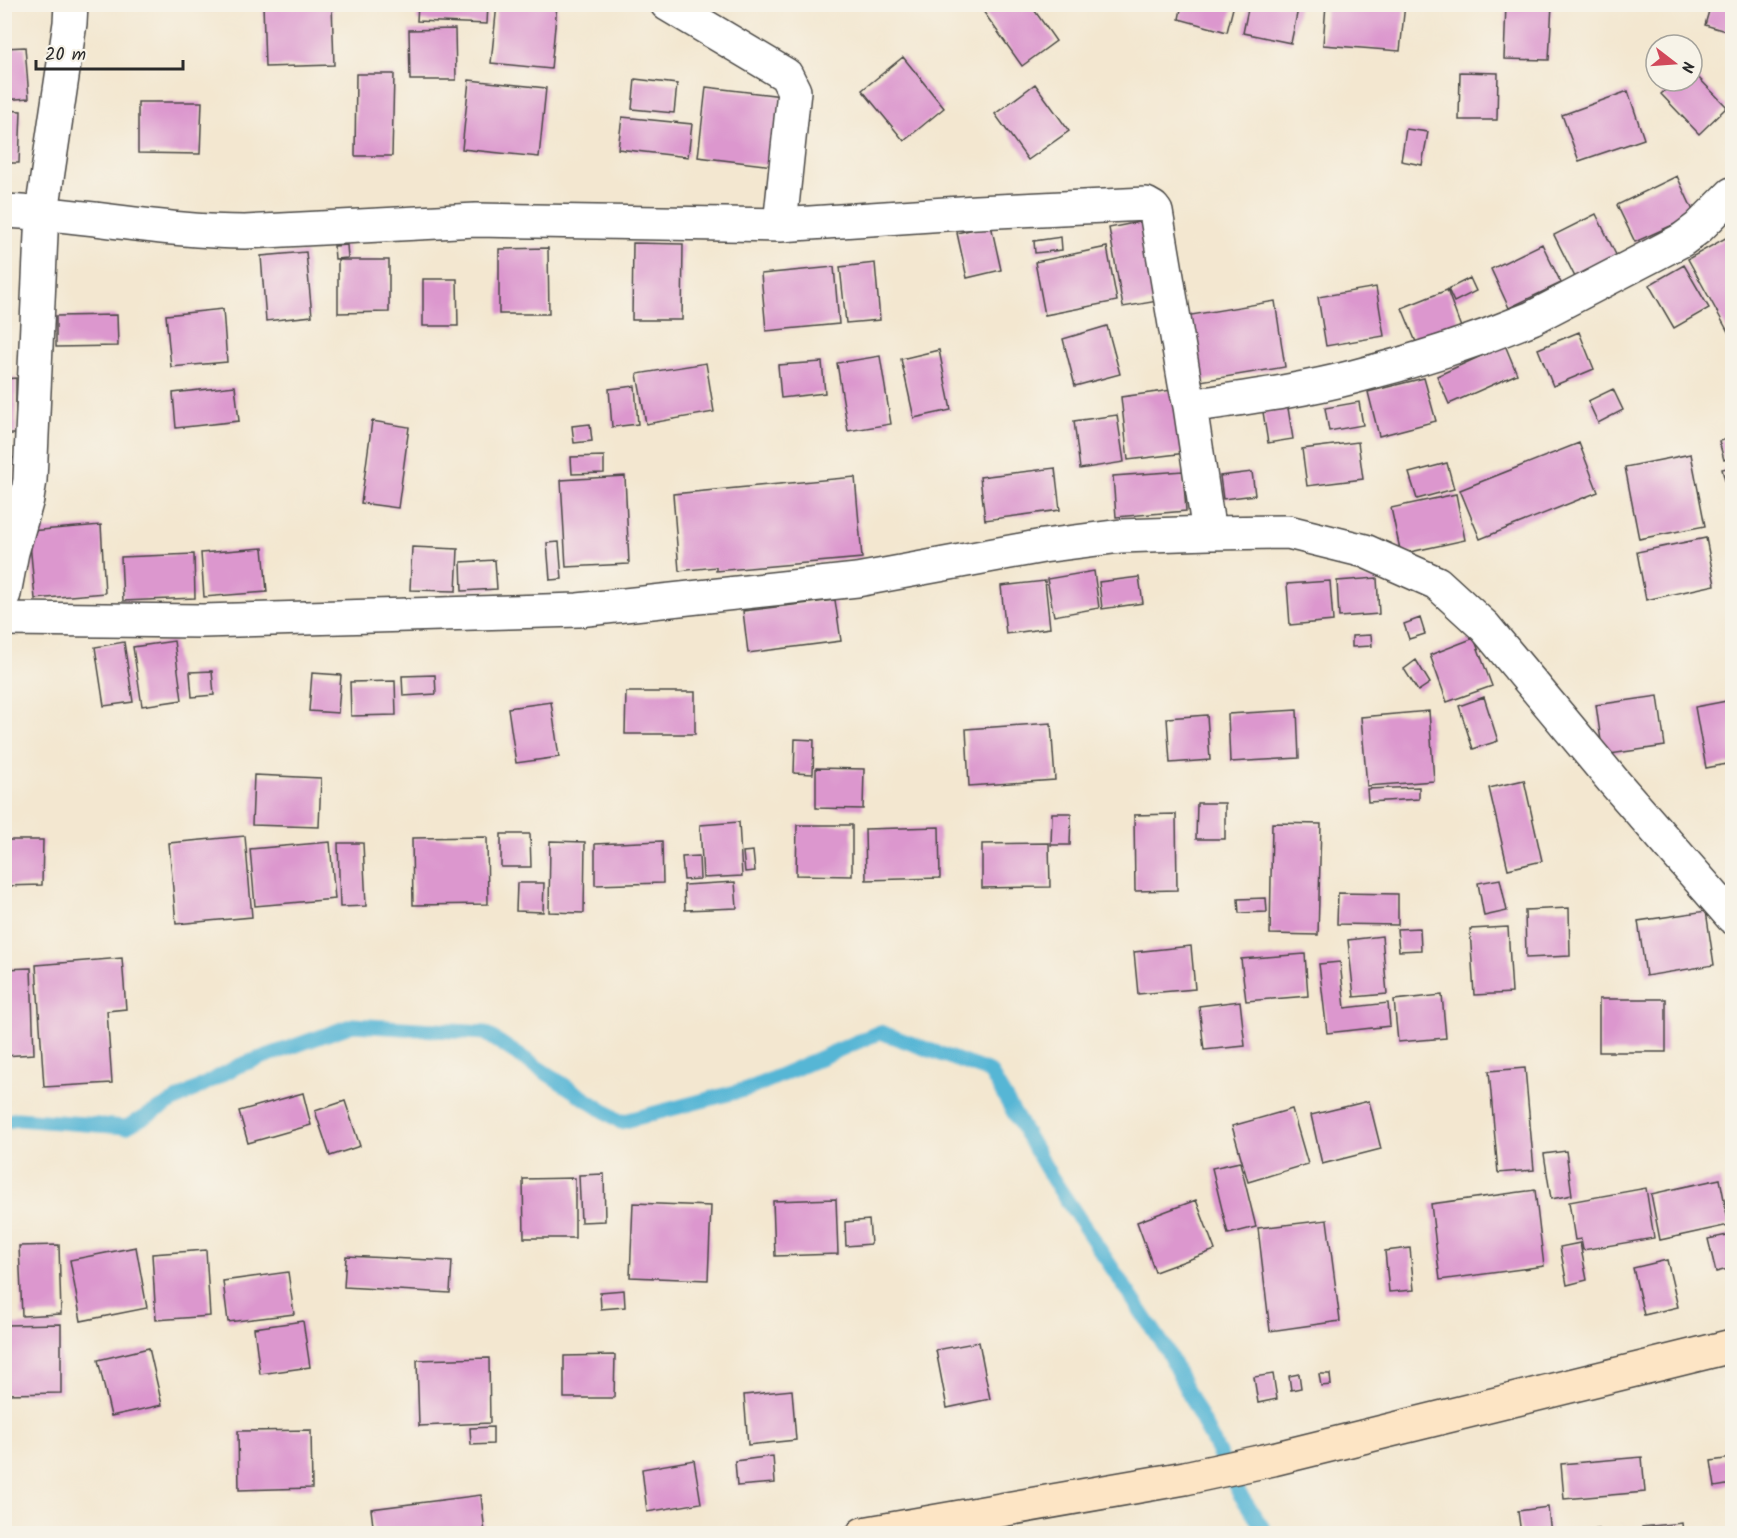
<svg xmlns="http://www.w3.org/2000/svg" width="1737" height="1538" viewBox="0 0 1737 1538" font-family="Kalam,sans-serif">
	<style>
		.lines { fill: none; stroke-linecap: round; stroke-linejoin: round }
		.stream { stroke: #56b6d5; stroke-width: 15 }
		.building { fill: #dc97ce }
		.minor-casing { stroke: #494744; stroke-width: 36 }
		.secondary-casing { stroke: #494744; stroke-width: 36 }
		.minor { stroke: #fff; stroke-width: 33 }
		.secondary { stroke: #fde5c5; stroke-width: 33 }
	</style>
	<rect width="100%" height="100%" fill="#f7f3e8"/>
	<filter id="ink" filterUnits="userSpaceOnUse"><feTurbulence type="fractalNoise" baseFrequency=".0167" numOctaves="2"/><feDisplacementMap in="SourceGraphic" scale="12" xChannelSelector="R" yChannelSelector="G"/><feConvolveMatrix kernelMatrix="1 2 1 2 8 2 1 2 1" color-interpolation-filters="sRGB"/></filter>
	<filter id="wash" filterUnits="userSpaceOnUse"><feTurbulence type="fractalNoise" baseFrequency=".008" numOctaves="4" result="noise"/><feDisplacementMap in="SourceGraphic" scale="24" xChannelSelector="R" yChannelSelector="G"/><feGaussianBlur stdDeviation="1.35" result="paint"/><feColorMatrix in="noise" values="0 0 0 0 0 0 0 0 0 0 0 0 0 0 0 0 0 1.4 0 .05"/><feComposite in="paint" operator="in"/></filter>
	<g filter="url(#wash)">
		<rect width="100%" height="100%" fill="#f3e7d0"/>
		<g class="lines">
			<!-- stream -->
			<path class="stream" d="M 4,1122 L 17,1119 L 126,1127 L 238,1066 L 353,1025 L 485,1033 L 621,1122 L 751,1088 L 880,1032 L 990,1072 L 1052,1178 L 1166,1349 L 1239,1493 L 1267,1534"/>
		</g>
		<g id="blocks">
			<!-- building -->
			<path class="building" d="M 204,4 L 219,4 L 219,10 L 204,11 Z
				M 263,4 L 332,4 L 334,65 L 265,67 Z
				M 418,4 L 488,4 L 487,24 L 417,21 Z
				M 497,4 L 557,5 L 551,69 L 491,63 Z
				M 978,4 L 1030,4 L 1056,41 L 1022,66 Z
				M 1182,4 L 1234,4 L 1227,32 L 1179,19 Z
				M 1249,4 L 1299,4 L 1291,43 L 1243,33 Z
				M 1326,4 L 1405,4 L 1400,51 L 1323,45 Z
				M 1506,4 L 1552,4 L 1549,60 L 1504,59 Z
				M 1711,4 L 1732,4 L 1732,33 L 1705,25 Z
				M 455,29 L 456,80 L 410,80 L 409,30 Z
				M 25,47 L 29,98 L 4,100 L 4,48 Z
				M 903,57 L 944,108 L 904,141 L 862,90 Z
				M 1692,71 L 1727,107 L 1699,134 L 1661,94 L 1675,81 L 1692,81 Z
				M 1460,72 L 1498,73 L 1497,120 L 1459,120 Z
				M 356,74 L 394,74 L 392,156 L 355,156 Z
				M 635,79 L 677,84 L 674,113 L 632,109 Z
				M 469,80 L 546,88 L 539,157 L 462,149 Z
				M 1035,84 L 1069,131 L 1028,160 L 995,114 Z
				M 706,87 L 782,96 L 773,166 L 698,157 Z
				M 1628,91 L 1644,139 L 1579,161 L 1562,115 Z
				M 138,102 L 202,102 L 200,154 L 138,153 Z
				M 4,110 L 21,111 L 19,163 L 4,163 Z
				M 622,117 L 692,124 L 688,157 L 618,149 Z
				M 1406,129 L 1428,132 L 1422,165 L 1401,161 Z
				M 1677,176 L 1695,215 L 1635,242 L 1617,205 Z
				M 1596,214 L 1619,261 L 1577,281 L 1554,235 Z
				M 1149,220 L 1164,300 L 1123,307 L 1109,228 Z
				M 991,225 L 1001,270 L 967,278 L 957,233 Z
				M 1729,236 L 1732,243 L 1732,339 L 1688,259 Z
				M 1061,237 L 1062,250 L 1035,253 L 1034,241 Z
				M 633,243 L 683,244 L 682,320 L 632,320 Z
				M 1542,244 L 1561,283 L 1509,308 L 1491,269 Z
				M 347,245 L 348,258 L 335,259 L 334,246 Z
				M 1107,247 L 1117,301 L 1045,315 L 1035,262 Z
				M 548,248 L 549,314 L 499,314 L 499,249 Z
				M 306,252 L 312,316 L 266,321 L 261,256 Z
				M 338,260 L 389,260 L 389,312 L 338,313 Z
				M 875,263 L 880,320 L 846,323 L 840,267 Z
				M 1684,265 L 1709,308 L 1674,328 L 1649,285 Z
				M 834,267 L 839,324 L 766,331 L 761,274 Z
				M 1470,278 L 1476,291 L 1454,302 L 1448,289 Z
				M 423,279 L 457,279 L 458,326 L 423,326 Z
				M 1376,287 L 1384,336 L 1326,346 L 1318,297 Z
				M 1447,290 L 1462,330 L 1418,347 L 1402,308 Z
				M 1275,301 L 1285,367 L 1195,382 L 1185,316 Z
				M 223,309 L 227,362 L 171,367 L 166,315 Z
				M 117,315 L 118,346 L 56,347 L 56,316 Z
				M 1107,326 L 1120,374 L 1075,386 L 1063,339 Z
				M 1579,332 L 1594,369 L 1553,386 L 1538,349 Z
				M 1505,345 L 1517,374 L 1449,404 L 1437,376 Z
				M 939,350 L 951,410 L 914,418 L 901,359 Z
				M 880,356 L 891,424 L 848,431 L 837,363 Z
				M 822,362 L 825,393 L 781,398 L 778,365 Z
				M 706,363 L 714,412 L 646,424 L 637,374 Z
				M 16,378 L 16,434 L 4,434 L 4,379 Z
				M 1424,378 L 1436,421 L 1379,436 L 1368,392 Z
				M 235,386 L 239,421 L 176,428 L 173,393 Z
				M 635,386 L 638,424 L 612,427 L 609,389 Z
				M 1179,389 L 1186,453 L 1128,460 L 1121,397 Z
				M 1613,389 L 1623,410 L 1598,423 L 1588,401 Z
				M 1359,402 L 1363,425 L 1329,431 L 1325,408 Z
				M 1288,408 L 1293,439 L 1268,443 L 1263,412 Z
				M 1117,415 L 1124,462 L 1080,469 L 1074,421 Z
				M 372,421 L 409,427 L 398,508 L 361,503 Z
				M 590,424 L 592,441 L 574,443 L 572,426 Z
				M 1732,438 L 1732,457 L 1724,460 L 1719,441 Z
				M 1358,442 L 1363,479 L 1307,486 L 1302,449 Z
				M 1579,443 L 1598,492 L 1480,539 L 1460,490 Z
				M 1691,454 L 1705,526 L 1639,539 L 1625,467 Z
				M 604,456 L 604,473 L 572,474 L 571,457 Z
				M 4,458 L 15,458 L 11,533 L 4,533 Z
				M 1447,463 L 1454,489 L 1417,499 L 1409,473 Z
				M 1732,467 L 1732,508 L 1722,469 Z
				M 1055,468 L 1060,510 L 985,520 L 980,477 Z
				M 1183,471 L 1186,511 L 1116,517 L 1113,476 Z
				M 1252,472 L 1255,495 L 1223,499 L 1220,476 Z
				M 625,476 L 629,564 L 566,567 L 561,480 Z
				M 855,477 L 862,558 L 716,571 L 716,567 L 679,571 L 673,494 Z
				M 1456,494 L 1465,540 L 1401,554 L 1391,508 Z
				M 101,525 L 105,593 L 35,599 L 29,531 Z
				M 1706,538 L 1715,585 L 1646,600 L 1637,552 Z
				M 559,542 L 562,579 L 550,580 L 547,543 Z
				M 412,547 L 458,549 L 456,591 L 410,590 Z
				M 263,548 L 267,592 L 204,597 L 201,553 Z
				M 194,554 L 195,598 L 123,601 L 121,557 Z
				M 495,560 L 497,589 L 462,591 L 461,562 Z
				M 1094,571 L 1099,608 L 1054,616 L 1047,579 Z
				M 1139,577 L 1143,603 L 1102,609 L 1099,582 Z
				M 1377,578 L 1379,614 L 1339,617 L 1337,581 Z
				M 1045,581 L 1050,628 L 1006,634 L 1001,586 Z
				M 1330,581 L 1333,621 L 1290,625 L 1287,584 Z
				M 835,600 L 841,641 L 748,653 L 743,611 Z
				M 1420,618 L 1425,634 L 1409,639 L 1404,624 Z
				M 1371,635 L 1372,646 L 1352,647 L 1352,636 Z
				M 1474,638 L 1492,686 L 1447,702 L 1430,655 Z
				M 174,641 L 182,700 L 142,706 L 133,647 Z
				M 124,642 L 133,702 L 104,706 L 95,647 Z
				M 1416,660 L 1430,683 L 1418,691 L 1404,669 Z
				M 212,671 L 214,695 L 192,697 L 190,672 Z
				M 312,673 L 341,675 L 338,713 L 309,711 Z
				M 435,675 L 436,694 L 403,696 L 402,676 Z
				M 395,681 L 396,715 L 351,716 L 350,682 Z
				M 626,692 L 695,692 L 695,734 L 625,734 Z
				M 1658,696 L 1665,746 L 1603,755 L 1596,705 Z
				M 1484,697 L 1498,741 L 1473,749 L 1459,706 Z
				M 1732,700 L 1732,763 L 1706,768 L 1695,707 Z
				M 551,702 L 559,757 L 516,763 L 508,708 Z
				M 1297,710 L 1299,758 L 1230,762 L 1228,714 Z
				M 1429,711 L 1434,781 L 1367,786 L 1361,717 Z
				M 1207,715 L 1210,760 L 1170,763 L 1167,718 Z
				M 1051,723 L 1055,780 L 969,786 L 966,729 Z
				M 795,739 L 814,740 L 813,774 L 794,773 Z
				M 816,768 L 864,769 L 863,809 L 816,808 Z
				M 254,775 L 321,778 L 319,827 L 252,825 Z
				M 1524,780 L 1542,861 L 1508,869 L 1489,788 Z
				M 1419,787 L 1419,799 L 1368,802 L 1367,789 Z
				M 1197,803 L 1225,803 L 1225,839 L 1196,839 Z
				M 1052,813 L 1071,813 L 1070,845 L 1051,845 Z
				M 1176,814 L 1177,890 L 1135,891 L 1134,815 Z
				M 739,822 L 742,876 L 703,878 L 700,825 Z
				M 1272,823 L 1321,824 L 1318,935 L 1270,934 Z
				M 797,825 L 852,825 L 852,876 L 796,875 Z
				M 939,827 L 940,878 L 866,880 L 865,829 Z
				M 501,834 L 530,834 L 531,867 L 501,867 Z
				M 245,836 L 252,917 L 176,924 L 169,843 Z
				M 487,837 L 488,904 L 413,905 L 412,838 Z
				M 4,840 L 43,840 L 42,885 L 4,886 Z
				M 550,841 L 585,842 L 584,913 L 549,912 Z
				M 662,841 L 663,883 L 595,885 L 595,844 Z
				M 330,842 L 335,899 L 255,906 L 250,849 Z
				M 338,843 L 363,843 L 366,906 L 340,907 Z
				M 1049,843 L 1050,887 L 982,888 L 982,844 Z
				M 753,851 L 755,871 L 745,872 L 743,852 Z
				M 699,856 L 700,879 L 684,880 L 682,857 Z
				M 1500,879 L 1507,911 L 1484,916 L 1478,883 Z
				M 735,882 L 737,908 L 685,910 L 684,885 Z
				M 517,883 L 544,883 L 543,912 L 516,911 Z
				M 1338,893 L 1398,894 L 1398,925 L 1337,924 Z
				M 1266,898 L 1267,912 L 1239,913 L 1238,899 Z
				M 1569,908 L 1570,956 L 1526,958 L 1525,910 Z
				M 1706,911 L 1714,965 L 1646,976 L 1638,921 Z
				M 1508,927 L 1512,993 L 1474,995 L 1470,929 Z
				M 1420,928 L 1421,950 L 1399,951 L 1397,929 Z
				M 1382,936 L 1387,994 L 1354,997 L 1348,940 Z
				M 1191,946 L 1195,989 L 1138,994 L 1134,952 Z
				M 1305,954 L 1308,996 L 1246,1001 L 1241,959 Z
				M 122,958 L 126,1009 L 107,1011 L 112,1083 L 44,1087 L 36,965 Z
				M 1340,962 L 1345,1008 L 1388,1003 L 1390,1026 L 1327,1033 L 1319,964 Z
				M 31,968 L 34,1054 L 4,1056 L 4,969 Z
				M 1442,995 L 1446,1038 L 1398,1042 L 1394,1000 Z
				M 1599,999 L 1666,999 L 1666,1052 L 1599,1052 Z
				M 1240,1001 L 1245,1046 L 1204,1050 L 1199,1006 Z
				M 1525,1068 L 1534,1170 L 1498,1173 L 1489,1071 Z
				M 303,1093 L 311,1125 L 248,1143 L 239,1111 Z
				M 345,1101 L 360,1146 L 330,1156 L 315,1111 Z
				M 1369,1101 L 1381,1149 L 1322,1164 L 1311,1115 Z
				M 1292,1109 L 1308,1164 L 1248,1182 L 1232,1126 Z
				M 1566,1151 L 1572,1195 L 1551,1199 L 1544,1154 Z
				M 1240,1162 L 1256,1227 L 1228,1234 L 1212,1168 Z
				M 604,1174 L 605,1221 L 581,1222 L 579,1175 Z
				M 575,1178 L 575,1238 L 524,1238 L 523,1179 Z
				M 1720,1179 L 1729,1225 L 1660,1240 L 1651,1194 Z
				M 1646,1188 L 1654,1238 L 1583,1250 L 1581,1239 L 1575,1240 L 1569,1202 Z
				M 1535,1190 L 1544,1266 L 1440,1280 L 1431,1204 Z
				M 836,1199 L 838,1254 L 775,1256 L 773,1201 Z
				M 1196,1200 L 1215,1250 L 1155,1272 L 1137,1222 Z
				M 633,1203 L 711,1206 L 708,1280 L 630,1277 Z
				M 869,1220 L 871,1244 L 846,1246 L 845,1222 Z
				M 1327,1220 L 1340,1321 L 1270,1331 L 1258,1228 Z
				M 1732,1234 L 1732,1268 L 1716,1272 L 1708,1239 Z
				M 1580,1243 L 1587,1280 L 1567,1285 L 1560,1247 Z
				M 59,1245 L 61,1314 L 22,1316 L 19,1246 Z
				M 136,1247 L 147,1308 L 81,1321 L 70,1260 Z
				M 1410,1248 L 1414,1290 L 1389,1292 L 1385,1251 Z
				M 206,1250 L 210,1316 L 156,1320 L 152,1254 Z
				M 346,1256 L 452,1261 L 450,1293 L 344,1287 Z
				M 1667,1260 L 1678,1307 L 1644,1315 L 1633,1268 Z
				M 288,1272 L 294,1314 L 228,1322 L 223,1281 Z
				M 624,1290 L 625,1307 L 601,1309 L 600,1292 Z
				M 303,1321 L 310,1367 L 260,1374 L 254,1328 Z
				M 61,1324 L 61,1393 L 5,1394 L 4,1325 Z
				M 979,1342 L 990,1399 L 947,1408 L 936,1350 Z
				M 149,1348 L 162,1405 L 111,1416 L 98,1360 Z
				M 615,1355 L 614,1398 L 564,1398 L 564,1356 Z
				M 489,1358 L 490,1423 L 419,1426 L 417,1360 Z
				M 1273,1374 L 1277,1399 L 1258,1403 L 1254,1377 Z
				M 1299,1374 L 1301,1388 L 1291,1390 L 1289,1376 Z
				M 1319,1374 L 1330,1374 L 1331,1385 L 1321,1386 Z
				M 792,1390 L 796,1440 L 748,1445 L 744,1395 Z
				M 493,1427 L 493,1444 L 471,1445 L 470,1428 Z
				M 311,1430 L 312,1488 L 239,1490 L 238,1431 Z
				M 773,1456 L 775,1483 L 737,1486 L 735,1461 Z
				M 1642,1457 L 1645,1492 L 1564,1499 L 1561,1464 Z
				M 1732,1458 L 1732,1484 L 1715,1487 L 1711,1461 Z
				M 694,1460 L 701,1503 L 647,1512 L 642,1469 Z
				M 481,1495 L 485,1534 L 374,1534 L 371,1509 Z
				M 1548,1507 L 1551,1534 L 1521,1534 L 1518,1511 Z
				M 1682,1523 L 1683,1534 L 1643,1534 L 1642,1527 Z
				M 1599,1529 L 1600,1534 L 1577,1534 L 1577,1532 Z"/>
		</g>
	</g>
	<g filter="url(#ink)">
		<use href="#blocks" fill-opacity="0" stroke="#494744" stroke-width="1.5"/>
		<g class="lines">
			<defs>
				<path id="minor" d="M 667,4 L 786,75 L 794,91 L 780,225
					M 4,211 C 85,214 164,232 245,232 L 476,220 L 780,225 L 976,212 L 1146,204 L 1153,208 L 1156,212 L 1185,384 L 1190,406
					M 1209,533 L 1190,406 C 1244,398 1300,391 1353,377 C 1413,362 1474,342 1532,318 L 1682,240 L 1698,228 L 1732,194
					M 4,594 L 12,552 L 27,499 L 30,480 L 42,212 L 70,23 L 71,4
					M 4,619 L 203,621 L 578,610 L 857,580 L 1043,546 L 1121,536 L 1209,533 L 1288,532 L 1365,551 L 1437,583 L 1485,627 L 1614,782 L 1732,917"/>
				<path id="secondary" d="M 863,1534 L 1185,1478 L 1273,1459 L 1732,1346"/>
			</defs>
			<!-- minor casing -->
			<use href="#minor" class="minor-casing"/>
			<!-- secondary casing -->
			<use href="#secondary" class="secondary-casing"/>
			<!-- minor -->
			<use href="#minor" class="minor"/>
			<!-- secondary -->
			<use href="#secondary" class="secondary"/>
		</g>
	</g>
	<!-- margin -->
	<rect width="1737" height="1538" fill="none" stroke="#f7f3e8" stroke-width="24"/>
	<!-- north arrow -->
	<g transform="translate(1674 63) rotate(107)"><circle r="28" fill="#f7f3e8" stroke="#a5a39c" stroke-width="1.5"/>
	<path d="M0-4.5L10 22L0 15L-10 22Z" fill="#d1495b"/>
	<text y="-9" font-size="16" font-weight="bold" text-anchor="middle" fill="#2b2b2b">N</text>
	</g>
	<!-- scale -->
	<path d="M36 60v9h147v-9" fill="none" stroke="#2b2b2b" stroke-width="3"/>
	<text x="45" y="60" font-size="18" fill="#2b2b2b" stroke="#f7f3e8" stroke-width="4.5" paint-order="stroke">20 m</text>
</svg>
